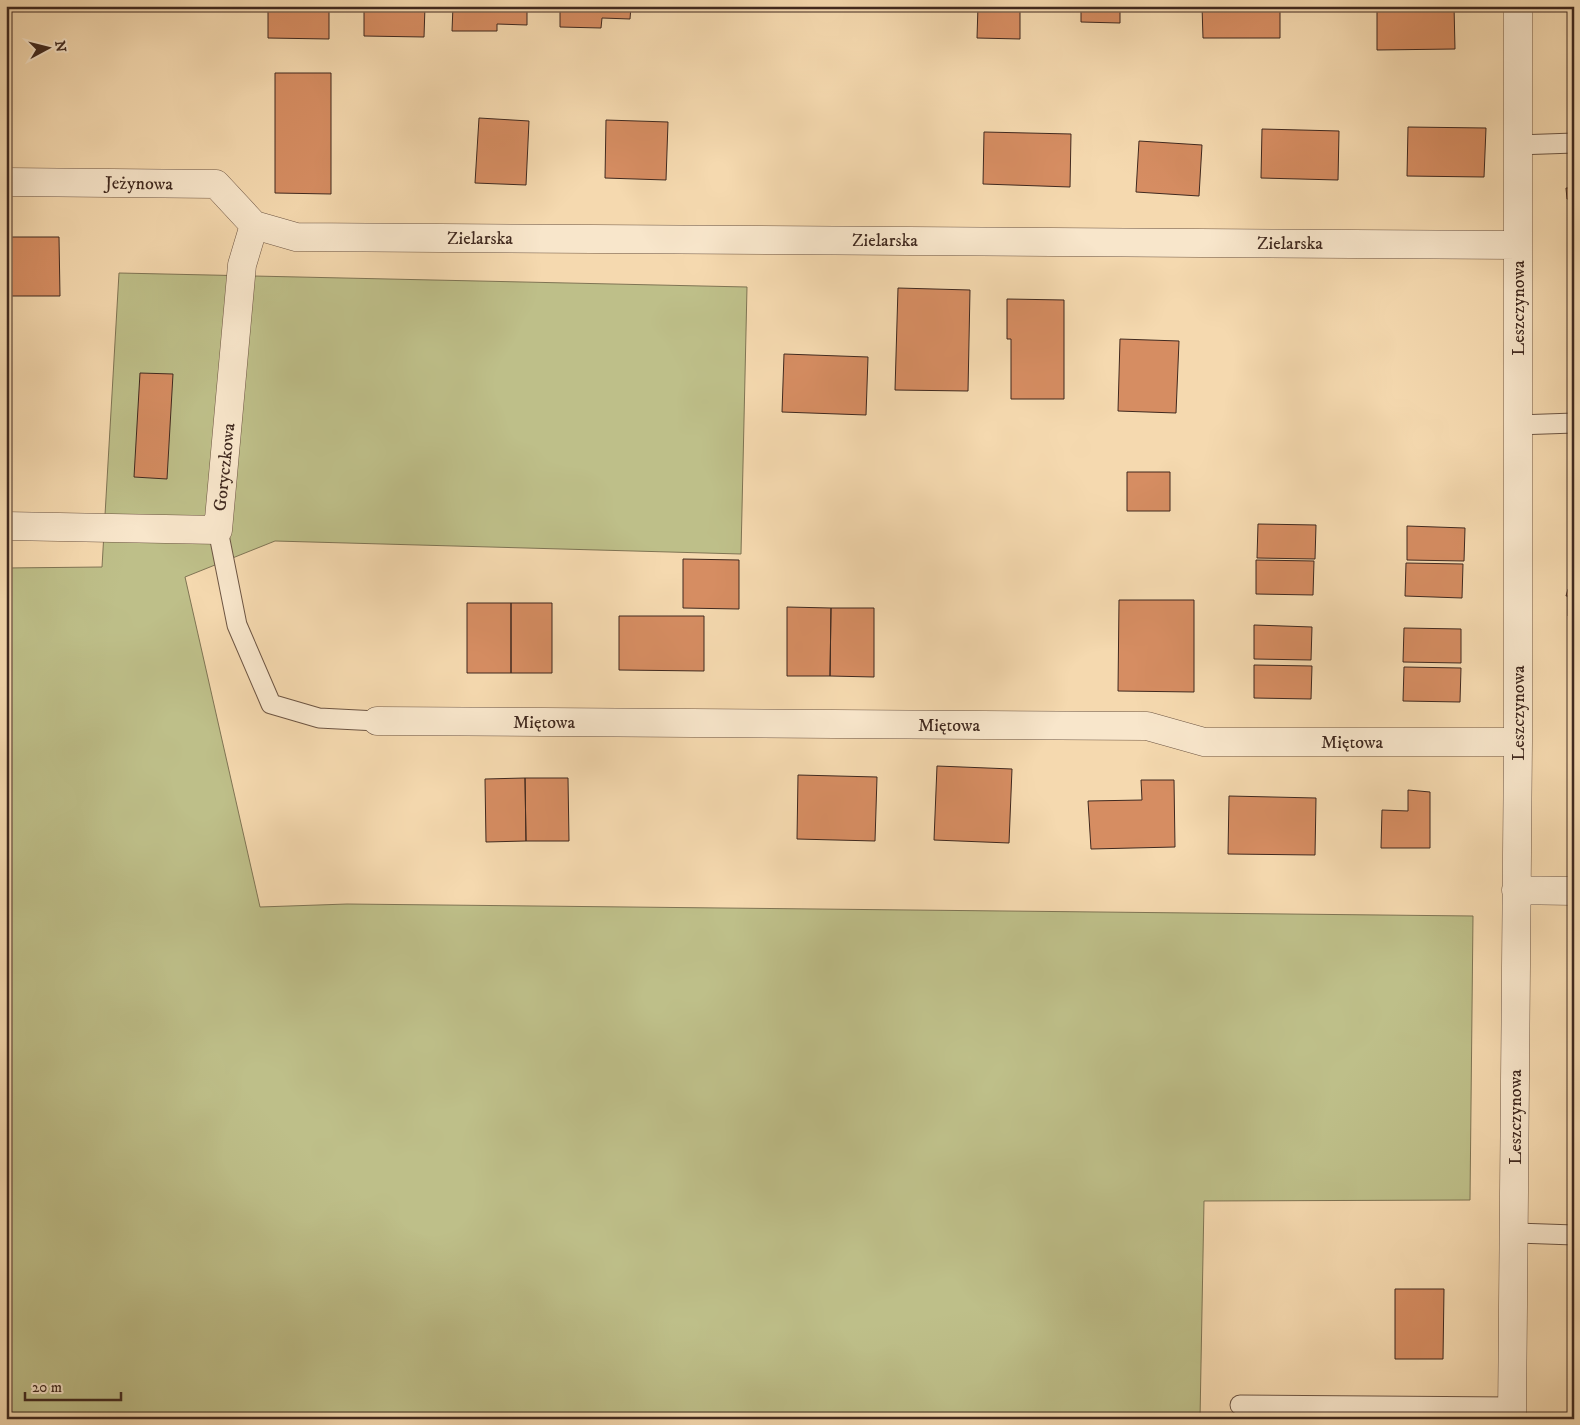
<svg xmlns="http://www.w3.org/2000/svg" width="1580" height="1425" viewBox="0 0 1580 1425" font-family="'IM FELL DW Pica',serif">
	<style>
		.green { fill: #bebf89; stroke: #7f7454 }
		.building { fill: #d68d62; stroke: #40291f }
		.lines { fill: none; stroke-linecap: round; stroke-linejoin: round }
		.lane-casing { stroke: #6d5543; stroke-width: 21 }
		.street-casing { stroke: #6d5543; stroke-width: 29 }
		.lane { stroke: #f8e6cb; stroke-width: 19 }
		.street { stroke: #f8e6cb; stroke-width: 28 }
		.labels { text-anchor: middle; stroke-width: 4; stroke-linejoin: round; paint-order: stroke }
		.street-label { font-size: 18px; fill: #40291f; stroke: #f8e6cb }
	</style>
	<rect width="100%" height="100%" fill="#f5d9af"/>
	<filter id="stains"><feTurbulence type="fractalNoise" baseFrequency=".004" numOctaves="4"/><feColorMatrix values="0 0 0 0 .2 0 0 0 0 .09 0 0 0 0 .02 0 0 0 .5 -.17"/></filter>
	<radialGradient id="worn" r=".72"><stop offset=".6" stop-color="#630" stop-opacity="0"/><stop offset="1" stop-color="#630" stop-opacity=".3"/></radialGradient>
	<!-- green -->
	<path class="green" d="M 119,273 L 747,287 L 741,554 L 275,541 L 185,577 L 260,907 L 347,904 L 1473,916 L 1470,1200 L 1204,1201 L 1200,1419 L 9,1419 L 6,1272 L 6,568 L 102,567 Z"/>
	<!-- building -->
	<path class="building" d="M 268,6 L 329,6 L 329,39 L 268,38 Z
		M 364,6 L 425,6 L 424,37 L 364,36 Z
		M 453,6 L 527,6 L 527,25 L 497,24 L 497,31 L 452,31 Z
		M 560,6 L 631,6 L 630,19 L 602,18 L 601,28 L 560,27 Z
		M 978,6 L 1020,6 L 1020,39 L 977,38 Z
		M 1081,6 L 1120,6 L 1120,23 L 1081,22 Z
		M 1202,6 L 1280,6 L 1280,38 L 1203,38 Z
		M 1377,6 L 1454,6 L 1455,49 L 1377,50 Z
		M 275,73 L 331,73 L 331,194 L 275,193 Z
		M 479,118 L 529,121 L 526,185 L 475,183 Z
		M 606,120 L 668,122 L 666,180 L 605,178 Z
		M 1408,127 L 1486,128 L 1484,177 L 1407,176 Z
		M 1262,129 L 1339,131 L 1338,180 L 1261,178 Z
		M 984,132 L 1071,134 L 1070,187 L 983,184 Z
		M 1139,141 L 1202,145 L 1199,196 L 1136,192 Z
		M 1566,188 L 1574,188 L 1574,253 L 1571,253 L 1569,199 L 1567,199 Z
		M 6,237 L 59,237 L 60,296 L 6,296 Z
		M 898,288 L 970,290 L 968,391 L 895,390 Z
		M 1007,299 L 1064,300 L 1064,399 L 1011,399 L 1011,339 L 1007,339 Z
		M 1120,339 L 1179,341 L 1176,413 L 1118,411 Z
		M 784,354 L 868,357 L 866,415 L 782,412 Z
		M 140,373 L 173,374 L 167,479 L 134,477 Z
		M 1127,472 L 1170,472 L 1170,511 L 1127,511 Z
		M 1258,524 L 1316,525 L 1315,559 L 1257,558 Z
		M 1407,526 L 1465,528 L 1464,561 L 1407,560 Z
		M 683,559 L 739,560 L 739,609 L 683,608 Z
		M 1256,560 L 1314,561 L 1313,595 L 1256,594 Z
		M 1406,563 L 1463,564 L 1462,598 L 1405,596 Z
		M 1568,589 L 1574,589 L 1574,616 L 1568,616 L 1568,596 L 1566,596 Z
		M 1119,600 L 1194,600 L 1194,692 L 1118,691 Z
		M 467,603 L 511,603 L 511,673 L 467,673 Z
		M 511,603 L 552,603 L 552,673 L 511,673 Z
		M 787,607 L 831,608 L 830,676 L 787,676 Z
		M 831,608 L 874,608 L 874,677 L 830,676 Z
		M 619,616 L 704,616 L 704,671 L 619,670 Z
		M 1254,625 L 1312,627 L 1311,660 L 1254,659 Z
		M 1404,628 L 1461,629 L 1461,663 L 1403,662 Z
		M 1254,665 L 1312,666 L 1311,699 L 1254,698 Z
		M 1404,667 L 1461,668 L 1460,702 L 1403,701 Z
		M 937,766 L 1012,769 L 1009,843 L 934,840 Z
		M 798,775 L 877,777 L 875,841 L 797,839 Z
		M 525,778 L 526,841 L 486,842 L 485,779 Z
		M 525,778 L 568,778 L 569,841 L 526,841 Z
		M 1141,780 L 1174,780 L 1175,847 L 1091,849 L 1088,801 L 1142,800 Z
		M 1408,790 L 1430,792 L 1430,848 L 1381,848 L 1382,810 L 1408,811 Z
		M 1229,796 L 1316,798 L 1315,855 L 1228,854 Z
		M 1395,1289 L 1444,1289 L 1443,1359 L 1395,1359 Z"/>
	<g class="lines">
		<defs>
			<path id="lane" d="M 1518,145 L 1574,143
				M 1518,425 L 1574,423
				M 218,530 L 237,625 L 271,704 L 319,718 L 377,721
				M 1514,1233 L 1574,1235
				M 1240,1405 L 1512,1407"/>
			<path id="street" d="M 6,182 L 216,184 L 254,225
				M 254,225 L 296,237 L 1518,245
				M 6,526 L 218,530 L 242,265 L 254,225
				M 377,721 L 1147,726 L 1204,742 L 1518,742
				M 1516,890 L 1574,891
				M 1512,1419 L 1518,742 L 1518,6"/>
		</defs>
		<!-- lane casing -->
		<use href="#lane" class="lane-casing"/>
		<!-- street casing -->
		<use href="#street" class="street-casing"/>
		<!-- lane -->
		<use href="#lane" class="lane"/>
		<!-- street -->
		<use href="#street" class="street"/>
	</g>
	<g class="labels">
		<!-- street labels -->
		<g class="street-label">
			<text transform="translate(139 183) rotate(1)" y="6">Jeżynowa</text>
			<text x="480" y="244">Zielarska</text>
			<text x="885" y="246">Zielarska</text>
			<text x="1290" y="249">Zielarska</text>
			<text transform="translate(1518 308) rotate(-90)" y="6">Leszczynowa</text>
			<text transform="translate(224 467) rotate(-84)" y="6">Goryczkowa</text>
			<text transform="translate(1518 713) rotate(-90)" y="6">Leszczynowa</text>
			<text x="544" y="728">Miętowa</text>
			<text x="949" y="731">Miętowa</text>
			<text x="1352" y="748">Miętowa</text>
			<text transform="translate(1515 1117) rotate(-90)" y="6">Leszczynowa</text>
		</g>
	</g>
	<!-- margin -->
	<rect width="1580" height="1425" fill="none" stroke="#f5d9af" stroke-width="25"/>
	<rect x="8" y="8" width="1565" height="1410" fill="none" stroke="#40291f" stroke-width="2.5"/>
	<rect x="12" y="12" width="1555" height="1400" fill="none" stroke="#40291f"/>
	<!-- north arrow -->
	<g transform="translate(48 48) rotate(83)" stroke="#f8e6cb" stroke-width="4" paint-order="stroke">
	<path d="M0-4L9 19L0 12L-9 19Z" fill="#40291f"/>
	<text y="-8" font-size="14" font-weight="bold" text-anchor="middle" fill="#40291f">N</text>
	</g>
	<!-- scale -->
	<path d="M25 1392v8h96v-8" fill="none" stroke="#40291f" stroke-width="2.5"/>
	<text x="32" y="1392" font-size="15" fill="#40291f" stroke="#f8e6cb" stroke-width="4" paint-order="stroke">20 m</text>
	<rect width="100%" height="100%" filter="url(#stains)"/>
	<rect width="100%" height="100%" fill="url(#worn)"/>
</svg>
